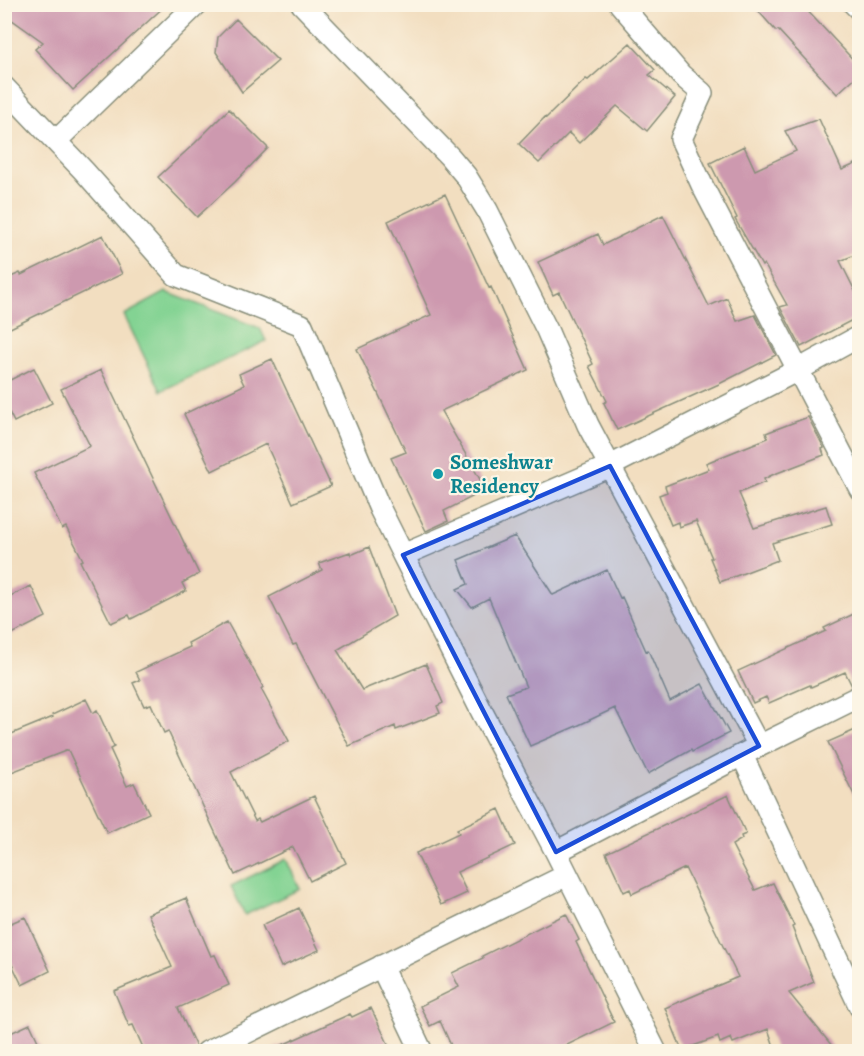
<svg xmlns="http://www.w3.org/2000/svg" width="864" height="1056" viewBox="0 0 864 1056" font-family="Alegreya,serif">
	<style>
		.green { fill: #83d393; stroke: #518864; stroke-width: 1.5 }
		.building { fill: #cd99af }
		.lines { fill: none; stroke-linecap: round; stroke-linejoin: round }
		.street-casing { stroke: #888e7a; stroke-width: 24 }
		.street { stroke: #fff; stroke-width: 21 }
		.marked { fill: #1d4ed8; fill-opacity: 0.2; stroke: #1d4ed8; stroke-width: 4.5; stroke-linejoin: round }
		.culture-dot { fill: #0f9aa8; stroke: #fcf5e5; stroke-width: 2 }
		.labels { text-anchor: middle; stroke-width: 4.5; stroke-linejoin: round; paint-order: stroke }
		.culture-label { font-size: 21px; font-weight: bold; fill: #0d838f; stroke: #fcf5e5; text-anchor: start }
	</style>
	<rect width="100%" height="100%" fill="#fcf5e5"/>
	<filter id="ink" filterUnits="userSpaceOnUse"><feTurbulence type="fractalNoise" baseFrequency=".0167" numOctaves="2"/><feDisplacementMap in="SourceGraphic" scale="12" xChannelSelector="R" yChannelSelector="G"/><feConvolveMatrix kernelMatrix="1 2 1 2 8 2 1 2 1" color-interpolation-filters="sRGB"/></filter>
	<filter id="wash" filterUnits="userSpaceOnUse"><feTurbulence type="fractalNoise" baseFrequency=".008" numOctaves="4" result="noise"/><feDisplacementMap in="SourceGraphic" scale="24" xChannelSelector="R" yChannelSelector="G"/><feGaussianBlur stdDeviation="1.35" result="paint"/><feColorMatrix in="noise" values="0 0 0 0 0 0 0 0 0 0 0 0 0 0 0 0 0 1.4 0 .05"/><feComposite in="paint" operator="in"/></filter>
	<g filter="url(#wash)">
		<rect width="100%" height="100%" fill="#f2dec0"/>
		<!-- green -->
		<path class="green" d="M 166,292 L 260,328 L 266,341 L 161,391 L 124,315 Z
			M 286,859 L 300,889 L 245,915 L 231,886 Z"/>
		<g id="blocks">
			<!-- building -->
			<path class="building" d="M 4,4 L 167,4 L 73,90 L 35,49 L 43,42 L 4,14 Z
				M 752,4 L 801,4 L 860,67 L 860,73 L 837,94 L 778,30 L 776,31 Z
				M 236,19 L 278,61 L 242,92 L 216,52 L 218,37 Z
				M 630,43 L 655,70 L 649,75 L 675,97 L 647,131 L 617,106 L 579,143 L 569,133 L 539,163 L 519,144 L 545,117 L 546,118 L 586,79 L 588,80 Z
				M 229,109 L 268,148 L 235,182 L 197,217 L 158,177 L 195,143 Z
				M 819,119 L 842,170 L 860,162 L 860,253 L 840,261 L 860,301 L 860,316 L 801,347 L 780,307 L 787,305 L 764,264 L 762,266 L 735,219 L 737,218 L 710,163 L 744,146 L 755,170 L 796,151 L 785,131 Z
				M 445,194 L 489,288 L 491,287 L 528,370 L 441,411 L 486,490 L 444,511 L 448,521 L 426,531 L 391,458 L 406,452 L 357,349 L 431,315 L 388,221 Z
				M 663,215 L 709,306 L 727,298 L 737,321 L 755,315 L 776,355 L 719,384 L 617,430 L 604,403 L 607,401 L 589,366 L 593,364 L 559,292 L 553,295 L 538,262 L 598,234 L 603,245 Z
				M 103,235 L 122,274 L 4,331 L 4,280 L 20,273 L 21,275 Z
				M 272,359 L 331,486 L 293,503 L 266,444 L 212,471 L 184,414 L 244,385 L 239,374 Z
				M 34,368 L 52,403 L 14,422 L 4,402 L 4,383 Z
				M 101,370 L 199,574 L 182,583 L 186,591 L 131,619 L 129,615 L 111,623 L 80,561 L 83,560 L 66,527 L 62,529 L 34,473 L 90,446 L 61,389 Z
				M 808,417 L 824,448 L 822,449 L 824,455 L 772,475 L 764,479 L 765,482 L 739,493 L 754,528 L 826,506 L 832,524 L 772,543 L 778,560 L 720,582 L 710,558 L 712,558 L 696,521 L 679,527 L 678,522 L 671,525 L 659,495 L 667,492 L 665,486 L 709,469 L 706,463 L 768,438 L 766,433 Z
				M 515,536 L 553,595 L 607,570 L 620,598 L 622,597 L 646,651 L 648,650 L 670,701 L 702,684 L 729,733 L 692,752 L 691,750 L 648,774 L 615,708 L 579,725 L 530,746 L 506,694 L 526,687 L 489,598 L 472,607 L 457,589 L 468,584 L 458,560 Z
				M 369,547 L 395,616 L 337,650 L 362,690 L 426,664 L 443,703 L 437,706 L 440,713 L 396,730 L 395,726 L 349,746 L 296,644 L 293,645 L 269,597 L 322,570 L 319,563 L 350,552 L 351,555 Z
				M 31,586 L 46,617 L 4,638 L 4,599 Z
				M 860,611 L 860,683 L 852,686 L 845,672 L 811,687 L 810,685 L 769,703 L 766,697 L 753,703 L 738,671 L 826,631 L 824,628 Z
				M 227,622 L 263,687 L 261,689 L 289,741 L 231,772 L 255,821 L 258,819 L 260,822 L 314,796 L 346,863 L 310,881 L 293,847 L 235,875 L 168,731 L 164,733 L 151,704 L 144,706 L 133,683 L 140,680 L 136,672 L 190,647 L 188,643 Z
				M 86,699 L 93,713 L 97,710 L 114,747 L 110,749 L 127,786 L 134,783 L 149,813 L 107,833 L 68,750 L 4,775 L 4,737 L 53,717 L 52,715 Z
				M 860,728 L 860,807 L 828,742 Z
				M 728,795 L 746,834 L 741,836 L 742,839 L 732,845 L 755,890 L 773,883 L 794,926 L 792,927 L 814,982 L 789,993 L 837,1052 L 776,1052 L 768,1029 L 733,1043 L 731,1038 L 720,1043 L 718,1037 L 682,1050 L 665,1008 L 738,977 L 685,868 L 632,894 L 630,889 L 624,892 L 606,853 Z
				M 499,809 L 515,845 L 457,872 L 467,893 L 441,905 L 416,853 L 459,833 L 457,829 Z
				M 186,898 L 211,956 L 215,955 L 229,985 L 178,1008 L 196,1047 L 194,1052 L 145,1052 L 133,1025 L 129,1026 L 114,991 L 172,967 L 148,914 Z
				M 299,908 L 319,950 L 281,967 L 262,925 Z
				M 566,914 L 579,940 L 576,942 L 614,1022 L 553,1052 L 454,1052 L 440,1021 L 430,1026 L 420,1006 L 459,987 L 452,973 L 483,958 L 482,956 Z
				M 25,917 L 50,971 L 22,985 L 4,948 L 4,926 Z
				M 371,1008 L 392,1052 L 267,1052 L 350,1014 L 352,1017 Z
				M 30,1024 L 43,1052 L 4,1052 L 4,1036 Z"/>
		</g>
	</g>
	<g filter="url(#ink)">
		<use href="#blocks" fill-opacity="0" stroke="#888e7a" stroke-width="1.5"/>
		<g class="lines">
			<defs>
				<path id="street" d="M 302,4 L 450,157 L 466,176 L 487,210 L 547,330 L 588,425 L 759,746
					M 620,4 L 681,75 L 702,93 L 681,139 L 702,185 L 860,489
					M 854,4 L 860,10
					M 4,87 L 84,171 L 176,275 L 302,325 L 380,509 L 403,555 L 482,712 L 556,852 L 656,1052
					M 56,141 L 197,4
					M 403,555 L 610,466 L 798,370 L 860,336
					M 742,755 L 860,1007
					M 556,852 L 759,746 L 860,696
					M 381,966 L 422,1052
					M 207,1052 L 567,875"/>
			</defs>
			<!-- street casing -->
			<use href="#street" class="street-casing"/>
			<!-- street -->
			<use href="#street" class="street"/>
		</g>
	</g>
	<!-- marked area -->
	<path class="marked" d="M 610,466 L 759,746 L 556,852 L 403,555 Z"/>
	<!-- markers -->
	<circle class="culture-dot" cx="438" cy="474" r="6"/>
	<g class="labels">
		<!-- culture labels -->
		<g class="culture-label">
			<text x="450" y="469">Someshwar<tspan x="450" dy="24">Residency</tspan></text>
		</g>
	</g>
	<!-- margin -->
	<rect width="864" height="1056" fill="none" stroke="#fcf5e5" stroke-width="24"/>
</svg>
